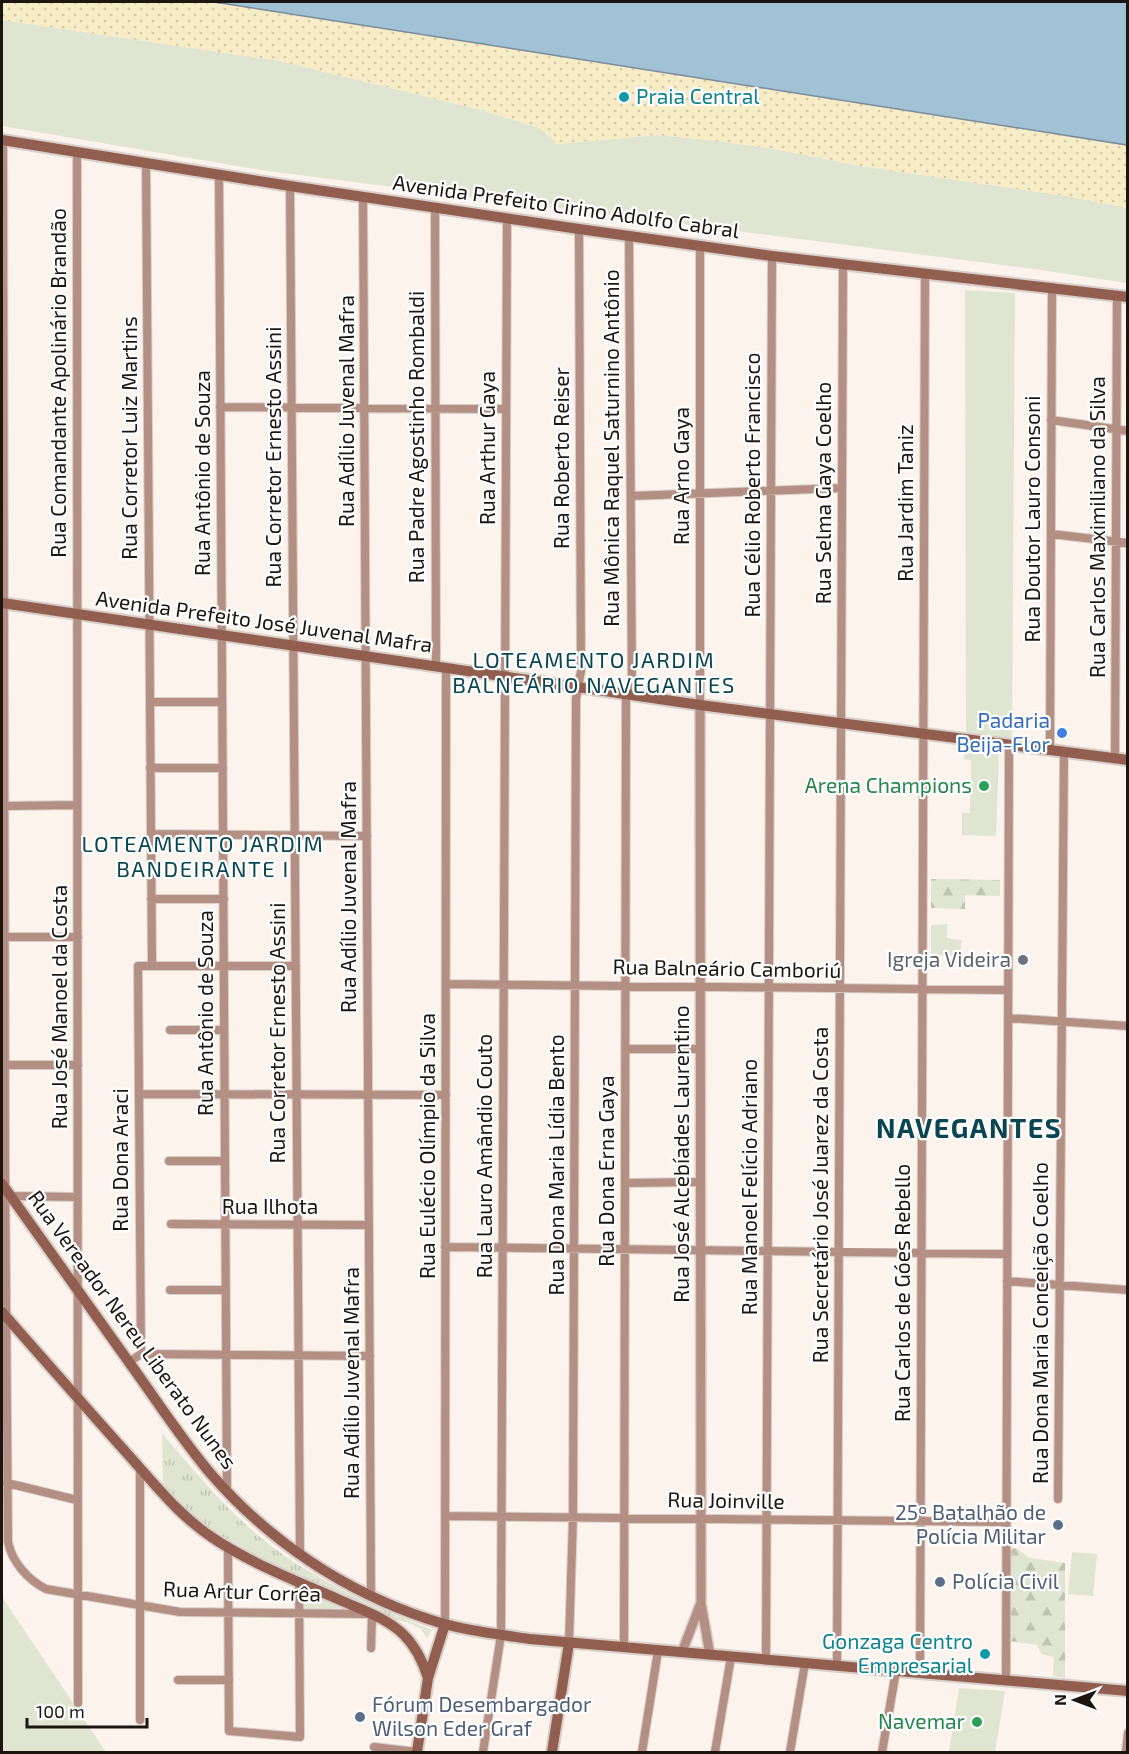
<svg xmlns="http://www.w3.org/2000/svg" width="1129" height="1754" viewBox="0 0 1129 1754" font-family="'Exo 2',sans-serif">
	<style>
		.grass { fill: #dfe5d1 }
		.forest { fill: url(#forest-firs) }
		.sand { fill: url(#sand-dots) }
		.park { fill: url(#park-tufts) }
		.water { fill: #a1c1d5; stroke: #798d9a; stroke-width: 1.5 }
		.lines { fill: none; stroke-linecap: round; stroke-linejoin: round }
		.minor-casing { stroke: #d9cfc9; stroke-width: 10 }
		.tertiary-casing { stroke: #d9cfc9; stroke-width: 12 }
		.secondary-casing { stroke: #d9cfc9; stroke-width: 14 }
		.minor { stroke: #b38f84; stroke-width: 8 }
		.tertiary { stroke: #b38f84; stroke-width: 9 }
		.secondary { stroke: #915e4f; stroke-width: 10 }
		.culture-dot { fill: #0f9aa8; stroke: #fff; stroke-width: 2 }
		.shop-dot { fill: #3f7fe0; stroke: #fff; stroke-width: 2 }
		.leisure-dot { fill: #2e9e5b; stroke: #fff; stroke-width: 2 }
		.worship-dot { fill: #6b7280; stroke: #fff; stroke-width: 2 }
		.service-dot { fill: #5c6f8a; stroke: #fff; stroke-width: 2 }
		.labels { text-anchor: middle; stroke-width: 4.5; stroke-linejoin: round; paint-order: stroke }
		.culture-label { font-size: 21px; fill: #0d838f; stroke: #fff; text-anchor: start }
		.street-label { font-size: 21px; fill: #1d150f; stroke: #fff }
		.shop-label { font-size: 21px; fill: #366cbe; stroke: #fff; text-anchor: end }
		.leisure-label { font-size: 21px; fill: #27864d; stroke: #fff; text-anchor: end }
		.worship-label { font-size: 21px; fill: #5b616d; stroke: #fff; text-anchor: end }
		.service-label { font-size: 21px; fill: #4e5e75; stroke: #fff; text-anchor: start }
		.neighbourhood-label { font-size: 22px; letter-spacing: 1.5px; fill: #094651; stroke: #fff }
		.district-label { font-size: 27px; font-weight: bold; letter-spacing: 1.5px; fill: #094651; stroke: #fff }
	</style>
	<defs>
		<pattern id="forest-firs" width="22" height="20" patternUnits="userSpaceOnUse" patternTransform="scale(1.5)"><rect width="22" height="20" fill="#dfe5d1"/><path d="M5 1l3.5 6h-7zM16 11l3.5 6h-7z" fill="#bfc4b2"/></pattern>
		<pattern id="sand-dots" width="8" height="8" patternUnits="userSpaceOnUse" patternTransform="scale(1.5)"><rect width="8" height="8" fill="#f6ecc6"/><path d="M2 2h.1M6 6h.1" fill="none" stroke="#d2caa9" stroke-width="1.8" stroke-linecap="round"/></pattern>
		<pattern id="park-tufts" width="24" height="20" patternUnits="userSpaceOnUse" patternTransform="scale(1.5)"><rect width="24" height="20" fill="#dfe5d1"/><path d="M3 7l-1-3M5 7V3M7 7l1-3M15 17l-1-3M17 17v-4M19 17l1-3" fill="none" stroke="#bfc4b2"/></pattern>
	</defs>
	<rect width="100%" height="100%" fill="#fdf3ed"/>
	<!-- grass -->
	<path class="grass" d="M 2,20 L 280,61 L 481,110 L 540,128 L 558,144 L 657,135 L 709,140 L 774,149 L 867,167 L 1066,196 L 1127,208 L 1127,283 L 1034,269 L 260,170 L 2,126 Z
		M 965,290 L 1015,293 L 1012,740 L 966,733 Z
		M 964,753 L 999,754 L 996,836 L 962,835 L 962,813 L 970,813 L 971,760 L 964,759 Z
		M 947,924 L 947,938 L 961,940 L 961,956 L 931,955 L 931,925 Z
		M 1072,1552 L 1097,1554 L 1093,1596 L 1068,1594 Z
		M 2,1597 L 106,1752 L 2,1752 Z
		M 959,1688 L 1005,1691 L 995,1752 L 949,1752 Z"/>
	<!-- forest -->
	<path class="forest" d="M 931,879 L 1000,880 L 1000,896 L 965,895 L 965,909 L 931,908 Z
		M 1016,1548 L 1030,1558 L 1065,1563 L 1065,1678 L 1053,1676 L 1054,1657 L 1041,1654 L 1037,1645 L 1009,1641 L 1008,1549 Z"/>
	<!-- sand -->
	<path class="sand" d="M 2,2 L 214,2 L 1127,145 L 1127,208 L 1066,196 L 867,167 L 774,149 L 709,140 L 657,135 L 557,144 L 540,128 L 481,110 L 280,61 L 2,20 Z"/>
	<!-- park -->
	<path class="park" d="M 162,1433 C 194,1471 227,1511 266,1542 C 316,1581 374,1606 432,1630 L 427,1638 L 421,1629 L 409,1623 L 394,1619 L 356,1603 L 265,1562 L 230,1543 L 210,1531 L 163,1491 Z
		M 302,1588 L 341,1608 L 302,1610 Z"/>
	<!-- water -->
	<path class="water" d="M 214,2 L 1127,2 L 1127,145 Z"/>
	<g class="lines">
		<defs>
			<path id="minor" d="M 3,140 L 5,1162 L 8,1542 C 12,1562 28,1580 46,1589 L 180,1612 L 372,1614 L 371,1648
				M 77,152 L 78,1703
				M 146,163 L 152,965
				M 219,174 L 227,1492
				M 290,186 L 300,1555
				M 363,197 L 371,1596
				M 435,208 L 436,666
				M 629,236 L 632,695
				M 700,246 L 700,705
				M 220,407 L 506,409
				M 1051,420 L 1128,431
				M 631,496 L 842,488
				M 1051,534 L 1128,543
				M 150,702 L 222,702
				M 1050,750 L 1052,287
				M 1115,759 L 1117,296
				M 150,768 L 223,768
				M 5,806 L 77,805
				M 151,834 L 367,836
				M 151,899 L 224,899
				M 5,937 L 78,937
				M 446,984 L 1008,990
				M 1008,1018 L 1128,1026
				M 170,1030 L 224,1030
				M 625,1049 L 700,1049
				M 6,1065 L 78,1065
				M 139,1094 L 446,1095
				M 169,1161 L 225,1161
				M 625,1183 L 701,1182
				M 11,1196 L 77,1197
				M 171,1224 L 369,1225
				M 445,1247 L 1007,1254
				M 1007,1281 L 1128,1290
				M 170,1290 L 226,1290
				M 141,1354 L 370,1356
				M 129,1362 L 141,1354 L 138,966 L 296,966
				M 7,1483 L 77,1500
				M 1058,1499 L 1064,752
				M 445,1516 L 1006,1522
				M 228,1548 L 229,1731 L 300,1737 L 299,1582
				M 445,1624 L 446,668
				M 569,1643 L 573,1517 L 576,699 L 581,671 L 579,229
				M 624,1648 L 626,694
				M 766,1660 L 772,256
				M 837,1666 L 843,264
				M 920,1673 L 925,273
				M 178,1680 L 229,1680
				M 1006,1681 L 1009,745
				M 140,1720 L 140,1469
				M 374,1747 L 417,1752
				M 483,1752 L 501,1635 L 507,219
				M 642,1752 L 658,1651
				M 715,1752 L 731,1657
				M 790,1752 L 805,1663
				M 882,1752 L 896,1671
				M 1126,1752 L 1128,1733"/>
			<path id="tertiary" d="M 700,705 L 701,1603 L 710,1655
				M 682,1652 L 700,1605"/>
			<path id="secondary" d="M 2,140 L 290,186 L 579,229 L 772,256 L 1128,297
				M 2,603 L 700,705 L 1128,760
				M 2,1184 C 45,1244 88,1304 131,1365 C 157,1401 182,1440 211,1474 C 269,1541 344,1591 428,1619 C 460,1630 496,1634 530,1639 L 1128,1691
				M 2,1312 C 45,1361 88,1410 132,1459 C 157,1487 181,1517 213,1538 C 252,1564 297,1581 340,1600 C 362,1610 387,1618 404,1635 C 416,1647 423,1662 428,1678
				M 417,1752 L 428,1678 L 445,1624
				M 552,1752 L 569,1643"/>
		</defs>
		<!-- minor casing -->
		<use href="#minor" class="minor-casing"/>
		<!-- tertiary casing -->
		<use href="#tertiary" class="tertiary-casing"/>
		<!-- secondary casing -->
		<use href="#secondary" class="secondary-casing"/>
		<!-- minor -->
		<use href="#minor" class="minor"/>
		<!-- tertiary -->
		<use href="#tertiary" class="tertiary"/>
		<!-- secondary -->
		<use href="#secondary" class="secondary"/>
	</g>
	<!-- markers -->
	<g class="culture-dot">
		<circle cx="624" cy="97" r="6"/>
		<circle cx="985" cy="1654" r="6"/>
	</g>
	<circle class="shop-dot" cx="1062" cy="733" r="6"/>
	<g class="leisure-dot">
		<circle cx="984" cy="786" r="6"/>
		<circle cx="977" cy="1722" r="6"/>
	</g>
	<circle class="worship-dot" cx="1023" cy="960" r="6"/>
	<g class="service-dot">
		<circle cx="1058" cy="1525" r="6"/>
		<circle cx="940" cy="1582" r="6"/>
		<circle cx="360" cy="1717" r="6"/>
	</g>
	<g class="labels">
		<!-- culture labels -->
		<g class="culture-label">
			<text x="636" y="104">Praia Central</text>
			<text x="973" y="1649" text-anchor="end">Gonzaga Centro<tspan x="973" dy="24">Empresarial</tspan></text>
		</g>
		<!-- street labels -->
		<g class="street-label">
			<text transform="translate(566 207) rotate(8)" y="7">Avenida Prefeito Cirino Adolfo Cabral</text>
			<text transform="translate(59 383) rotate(-90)" y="7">Rua Comandante Apolinário Brandão</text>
			<text transform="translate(347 411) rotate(-90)" y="7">Rua Adílio Juvenal Mafra</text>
			<text transform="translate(417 437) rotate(-90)" y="7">Rua Padre Agostinho Rombaldi</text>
			<text transform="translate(130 438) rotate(-90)" y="7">Rua Corretor Luiz Martins</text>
			<text transform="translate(488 448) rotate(-90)" y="7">Rua Arthur Gaya</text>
			<text transform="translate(612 448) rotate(-90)" y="7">Rua Mônica Raquel Saturnino Antônio</text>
			<text transform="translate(274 457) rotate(-90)" y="7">Rua Corretor Ernesto Assini</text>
			<text transform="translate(562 458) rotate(-90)" y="7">Rua Roberto Reiser</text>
			<text transform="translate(203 473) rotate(-90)" y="7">Rua Antônio de Souza</text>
			<text transform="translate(682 476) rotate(-90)" y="7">Rua Arno Gaya</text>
			<text transform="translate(753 485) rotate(-90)" y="7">Rua Célio Roberto Francisco</text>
			<text transform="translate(824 493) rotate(-90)" y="7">Rua Selma Gaya Coelho</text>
			<text transform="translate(906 503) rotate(-90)" y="7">Rua Jardim Taniz</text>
			<text transform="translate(1033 519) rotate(-90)" y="7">Rua Doutor Lauro Consoni</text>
			<text transform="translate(1098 527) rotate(-90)" y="7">Rua Carlos Maximiliano da Silva</text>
			<text transform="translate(264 622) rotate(8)" y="7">Avenida Prefeito José Juvenal Mafra</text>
			<text transform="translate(349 897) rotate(-90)" y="7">Rua Adílio Juvenal Mafra</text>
			<text transform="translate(727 969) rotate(1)" y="7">Rua Balneário Camboriú</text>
			<text transform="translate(60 1007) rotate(-90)" y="7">Rua José Manoel da Costa</text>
			<text transform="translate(206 1013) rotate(-90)" y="7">Rua Antônio de Souza</text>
			<text transform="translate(278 1033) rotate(-90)" y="7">Rua Corretor Ernesto Assini</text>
			<text transform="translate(428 1146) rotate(-90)" y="7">Rua Eulécio Olímpio da Silva</text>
			<text transform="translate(682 1154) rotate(-90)" y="7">Rua José Alcebíades Laurentino</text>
			<text transform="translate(485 1156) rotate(-90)" y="7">Rua Lauro Amândio Couto</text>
			<text transform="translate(121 1160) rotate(-90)" y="7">Rua Dona Araci</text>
			<text transform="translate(557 1165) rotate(-90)" y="7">Rua Dona Maria Lídia Bento</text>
			<text transform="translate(607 1171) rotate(-90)" y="7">Rua Dona Erna Gaya</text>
			<text transform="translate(750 1187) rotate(-90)" y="7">Rua Manoel Felício Adriano</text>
			<text transform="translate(821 1195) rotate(-90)" y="7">Rua Secretário José Juarez da Costa</text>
			<text x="270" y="1214">Rua Ilhota</text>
			<text transform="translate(903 1293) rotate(-90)" y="7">Rua Carlos de Góes Rebello</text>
			<text transform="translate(1041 1323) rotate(-90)" y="7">Rua Dona Maria Conceição Coelho</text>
			<text transform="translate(132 1330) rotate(54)" y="7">Rua Vereador Nereu Liberato Nunes</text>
			<text transform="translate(352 1383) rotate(-90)" y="7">Rua Adílio Juvenal Mafra</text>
			<text transform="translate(726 1501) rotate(1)" y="7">Rua Joinville</text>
			<text transform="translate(242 1592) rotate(2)" y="7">Rua Artur Corrêa</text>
		</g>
		<!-- shop labels -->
		<g class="shop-label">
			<text x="1050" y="728">Padaria<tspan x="1050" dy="24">Beija-Flor</tspan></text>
		</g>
		<!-- leisure labels -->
		<g class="leisure-label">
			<text x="972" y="793">Arena Champions</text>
			<text x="965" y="1729">Navemar</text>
		</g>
		<!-- worship labels -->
		<g class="worship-label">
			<text x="1011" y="967">Igreja Videira</text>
		</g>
		<!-- service labels -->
		<g class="service-label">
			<text x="1046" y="1520" text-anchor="end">25º Batalhão de<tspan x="1046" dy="24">Polícia Militar</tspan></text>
			<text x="952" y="1589">Polícia Civil</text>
			<text x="372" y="1712">Fórum Desembargador<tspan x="372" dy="24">Wilson Eder Graf</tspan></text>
		</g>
		<!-- neighbourhood labels -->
		<g class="neighbourhood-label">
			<text x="594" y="668">LOTEAMENTO JARDIM<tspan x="594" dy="25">BALNEÁRIO NAVEGANTES</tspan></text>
			<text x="203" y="852">LOTEAMENTO JARDIM<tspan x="203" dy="25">BANDEIRANTE I</tspan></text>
		</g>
		<!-- district labels -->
		<g class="district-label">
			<text x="969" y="1138">NAVEGANTES</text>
		</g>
	</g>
	<!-- border -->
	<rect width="1129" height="1754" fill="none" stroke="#1d150f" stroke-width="6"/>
	<!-- north arrow -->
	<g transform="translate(1075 1700) rotate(270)" stroke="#ffffff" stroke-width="4.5" paint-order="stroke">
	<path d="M0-4.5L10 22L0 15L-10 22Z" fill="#1d150f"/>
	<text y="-9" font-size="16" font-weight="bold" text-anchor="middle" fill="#1d150f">N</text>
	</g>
	<!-- scale -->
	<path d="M27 1718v9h120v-9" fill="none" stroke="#1d150f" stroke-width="3"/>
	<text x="36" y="1718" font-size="18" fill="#1d150f" stroke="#ffffff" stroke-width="4.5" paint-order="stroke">100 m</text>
</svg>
